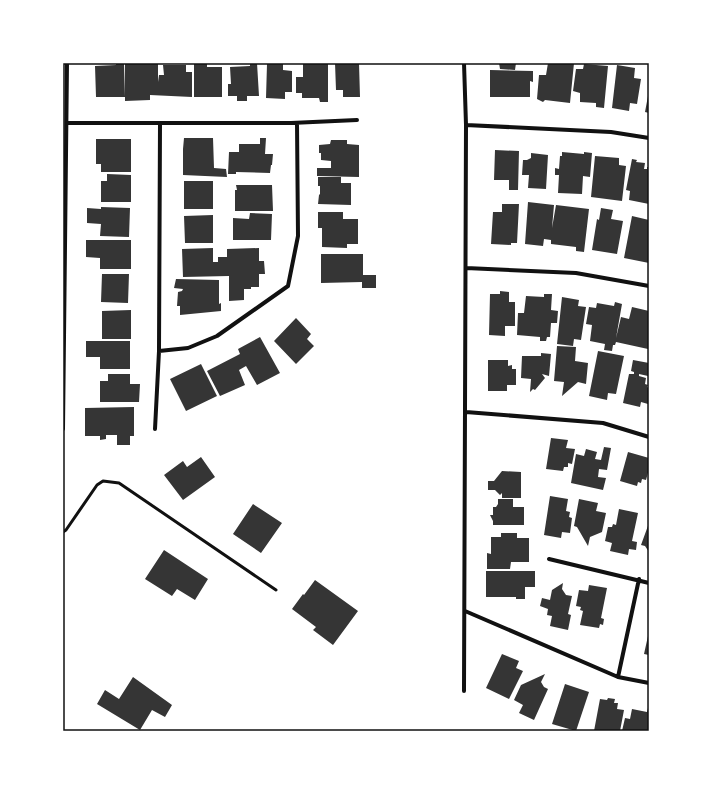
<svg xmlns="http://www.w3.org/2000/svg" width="712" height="794" viewBox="0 0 712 794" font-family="Jost,sans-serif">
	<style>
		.building { fill: #353535 }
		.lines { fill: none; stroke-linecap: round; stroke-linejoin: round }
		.service { stroke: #111; stroke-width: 3 }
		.minor { stroke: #111; stroke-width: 4 }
		.neatline { fill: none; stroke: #111; stroke-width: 1.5 }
	</style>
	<rect width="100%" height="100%" fill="#fff"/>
	<!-- building -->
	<path class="building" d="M 116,63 L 124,63 L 125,97 L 96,97 L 95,66 L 116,65 Z
		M 125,63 L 158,63 L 158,82 L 159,75 L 164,75 L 163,65 L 186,65 L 186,72 L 192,72 L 192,97 L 150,95 L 150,100 L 125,101 Z
		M 194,63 L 207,63 L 207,67 L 222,67 L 222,97 L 194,97 Z
		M 250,63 L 257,63 L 259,96 L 247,96 L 247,101 L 237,101 L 237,96 L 228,96 L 228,84 L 231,84 L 230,67 L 250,66 Z
		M 303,63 L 328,63 L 328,102 L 320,102 L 319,98 L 302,98 L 302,93 L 296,93 L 296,77 L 303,77 Z
		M 335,63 L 359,63 L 360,97 L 343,97 L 343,90 L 336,90 Z
		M 499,63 L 516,63 L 515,70 L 500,69 Z
		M 548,63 L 574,63 L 570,103 L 545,100 L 543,102 L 537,99 L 539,75 L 546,75 Z
		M 267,64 L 283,64 L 283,70 L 292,71 L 292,92 L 285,92 L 285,99 L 266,98 Z
		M 584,64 L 608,66 L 604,108 L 596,107 L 596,103 L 580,102 L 580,93 L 573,91 L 576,69 L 583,69 Z
		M 617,65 L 635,68 L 634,78 L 641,79 L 637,104 L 630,103 L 629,111 L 612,108 Z
		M 490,70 L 533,71 L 533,82 L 530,81 L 530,97 L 490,97 Z
		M 648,96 L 649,96 L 649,113 L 645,112 Z
		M 184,138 L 213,138 L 214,168 L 226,169 L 227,177 L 183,175 L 183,149 Z
		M 260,138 L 266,138 L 265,154 L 273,154 L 272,165 L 271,165 L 270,173 L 236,172 L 236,174 L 228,174 L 229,152 L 239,152 L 239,144 L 260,144 Z
		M 96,139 L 131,139 L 131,172 L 101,172 L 101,164 L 96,164 Z
		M 331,140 L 347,140 L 347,144 L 359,145 L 359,177 L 317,176 L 317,168 L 331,168 L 331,161 L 321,160 L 321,153 L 319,153 L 319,145 L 330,144 Z
		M 495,150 L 519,151 L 518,190 L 509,190 L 509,180 L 494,180 Z
		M 562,152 L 584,154 L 584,152 L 592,153 L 590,177 L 583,176 L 582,194 L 558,193 L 559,175 L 555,175 L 555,168 L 559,169 L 560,156 L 562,156 Z
		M 531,153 L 548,155 L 546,189 L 528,188 L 529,175 L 522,175 L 523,160 L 527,160 L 531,158 Z
		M 595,156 L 619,158 L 619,165 L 626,166 L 622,201 L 591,197 Z
		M 632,159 L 637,160 L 636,162 L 645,163 L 644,169 L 647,169 L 647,167 L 649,167 L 649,204 L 629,200 L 630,191 L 626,190 Z
		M 107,174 L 131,175 L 131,202 L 101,202 L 101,181 L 107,181 Z
		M 318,177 L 341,177 L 341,183 L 351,183 L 351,205 L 318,204 L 319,195 L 320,194 L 320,186 L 318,186 Z
		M 184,181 L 213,181 L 213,209 L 184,209 Z
		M 236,185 L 272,185 L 273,211 L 235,211 L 235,190 L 237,190 Z
		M 528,202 L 554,205 L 552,228 L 556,205 L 589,209 L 584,252 L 576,251 L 576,247 L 551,244 L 551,240 L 544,239 L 543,246 L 525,244 Z
		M 502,204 L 519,204 L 517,243 L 511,243 L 511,245 L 491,244 L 493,212 L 502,212 Z
		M 101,207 L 130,208 L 129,237 L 100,236 L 101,224 L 87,223 L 87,208 L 101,209 Z
		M 601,208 L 613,210 L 611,219 L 623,221 L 617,254 L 592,250 L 597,219 L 599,220 Z
		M 318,212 L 343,212 L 343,219 L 358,219 L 358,244 L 347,244 L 347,248 L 322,247 L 322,228 L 318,228 Z
		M 250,213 L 272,214 L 271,240 L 233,240 L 233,218 L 249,219 Z
		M 213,215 L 213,243 L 185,243 L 184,216 Z
		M 632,216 L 649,220 L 649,263 L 624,258 Z
		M 86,240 L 131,240 L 131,269 L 100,269 L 100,258 L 86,257 Z
		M 213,248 L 213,262 L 218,262 L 218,257 L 227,257 L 227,249 L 259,248 L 259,261 L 264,261 L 265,274 L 259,274 L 259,287 L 251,287 L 251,289 L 244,289 L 244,300 L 229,301 L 229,276 L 183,277 L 182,249 Z
		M 321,254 L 363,254 L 363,275 L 376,275 L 376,288 L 362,288 L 362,282 L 321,283 Z
		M 102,274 L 129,274 L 128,303 L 101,302 Z
		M 176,279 L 219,280 L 219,304 L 221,303 L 221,311 L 180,315 L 180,306 L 177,306 L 178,292 L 182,291 L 183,289 L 174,288 Z
		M 500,291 L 509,292 L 509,302 L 515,302 L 515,326 L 505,326 L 505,336 L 489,335 L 490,294 L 500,294 Z
		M 544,294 L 552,294 L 551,310 L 558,311 L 557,323 L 551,323 L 550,337 L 547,337 L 546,341 L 540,341 L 540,337 L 517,335 L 518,313 L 524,313 L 526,296 L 544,297 Z
		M 562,297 L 579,300 L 578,306 L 586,307 L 581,340 L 574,339 L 573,346 L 557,344 Z
		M 615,302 L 622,304 L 616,338 L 621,317 L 629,319 L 632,307 L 649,311 L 648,318 L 649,318 L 648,349 L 616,342 L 615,345 L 613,345 L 612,351 L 604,350 L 605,344 L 590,341 L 592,325 L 586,324 L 589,307 L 596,308 L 597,303 L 614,306 Z
		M 131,310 L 131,339 L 102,339 L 102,311 Z
		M 296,318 L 311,334 L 307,339 L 314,346 L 296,364 L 274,341 Z
		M 260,337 L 280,373 L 257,385 L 246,366 L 239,370 L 245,385 L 220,396 L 207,371 L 240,354 L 238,349 Z
		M 86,341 L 130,341 L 130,369 L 100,369 L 100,357 L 86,357 Z
		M 557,346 L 576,347 L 575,361 L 588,363 L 586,384 L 578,382 L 562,396 L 564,382 L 554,381 Z
		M 598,351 L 624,356 L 616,394 L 608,393 L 607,400 L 589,396 Z
		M 541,353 L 551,354 L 549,376 L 542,374 L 545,378 L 535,390 L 533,389 L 530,392 L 531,379 L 521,378 L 522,356 L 541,356 Z
		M 488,360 L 508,360 L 508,366 L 512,365 L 512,369 L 516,369 L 516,385 L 507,385 L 507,391 L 488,391 Z
		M 633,360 L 649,363 L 648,376 L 639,374 L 639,376 L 646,378 L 645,384 L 648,385 L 647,387 L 649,388 L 649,399 L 648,404 L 641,402 L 640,407 L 623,403 L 629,374 L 634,374 L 634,372 L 631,371 Z
		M 201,364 L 217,396 L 186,411 L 170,379 Z
		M 108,374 L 130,374 L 130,384 L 140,384 L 139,402 L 100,402 L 100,381 L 108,381 Z
		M 134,407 L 134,436 L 130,436 L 130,445 L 117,445 L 117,435 L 106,435 L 106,439 L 100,440 L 100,436 L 85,436 L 85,408 Z
		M 551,438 L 568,440 L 566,448 L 575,449 L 572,464 L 568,463 L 568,467 L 564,467 L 563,471 L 546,469 Z
		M 604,447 L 611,448 L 607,470 L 599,469 L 598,477 L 606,478 L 603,490 L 571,483 L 576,454 L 584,456 L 586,449 L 597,452 L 595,459 L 601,460 Z
		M 628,452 L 649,458 L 649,469 L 646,480 L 642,479 L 641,483 L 638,482 L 637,486 L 620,481 Z
		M 201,457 L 215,477 L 183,500 L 164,475 L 183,461 L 187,467 Z
		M 502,471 L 521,472 L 521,498 L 502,498 L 502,493 L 500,495 L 495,490 L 488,490 L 488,481 L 494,481 Z
		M 550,496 L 568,499 L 566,511 L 570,512 L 569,517 L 572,518 L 570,533 L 562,532 L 561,538 L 544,535 Z
		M 498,499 L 513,499 L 513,507 L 524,507 L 524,525 L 493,525 L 493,521 L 490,515 L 493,515 L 493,507 L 496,507 L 498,504 Z
		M 579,499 L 598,503 L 596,511 L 606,513 L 602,532 L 590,537 L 588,546 L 577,527 L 574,526 Z
		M 253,504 L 282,523 L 261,553 L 233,534 Z
		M 619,509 L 638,513 L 632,541 L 637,542 L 636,550 L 629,549 L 628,555 L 610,551 L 612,543 L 605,541 L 608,527 L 612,527 L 613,524 L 616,525 Z
		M 649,523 L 649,552 L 645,546 L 641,545 Z
		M 501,533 L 517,533 L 517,538 L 529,538 L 529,562 L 511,562 L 510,569 L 487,569 L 487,553 L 491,554 L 491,537 L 501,537 Z
		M 164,550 L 208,579 L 195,600 L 177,589 L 172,596 L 145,579 Z
		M 486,571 L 535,571 L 535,587 L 525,587 L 525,599 L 516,599 L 516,597 L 486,597 Z
		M 315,580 L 358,611 L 333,645 L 313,630 L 316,627 L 292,609 L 303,594 L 304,595 Z
		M 563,583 L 562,589 L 566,595 L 572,596 L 568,614 L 571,615 L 568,630 L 550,626 L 552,616 L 547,615 L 548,609 L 540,606 L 542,598 L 550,600 L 552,590 Z
		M 589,585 L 607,588 L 601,618 L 604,619 L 603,625 L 600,624 L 599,628 L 580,625 L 583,611 L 580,610 L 581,607 L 576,606 L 579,590 L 588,591 Z
		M 648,636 L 649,636 L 649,655 L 644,654 Z
		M 502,654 L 519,661 L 516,668 L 523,671 L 509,699 L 486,688 Z
		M 545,674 L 541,682 L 544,687 L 548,689 L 534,720 L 519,713 L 523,705 L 514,700 L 521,685 Z
		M 133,677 L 172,705 L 165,717 L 152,710 L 140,730 L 97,704 L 105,690 L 119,699 Z
		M 565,684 L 589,692 L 576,731 L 552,724 Z
		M 608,698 L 615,699 L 614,703 L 618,703 L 617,709 L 624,710 L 620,731 L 594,731 L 600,699 L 607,700 Z
		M 648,708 L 649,731 L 622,731 L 625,718 L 630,719 L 632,709 L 647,712 Z"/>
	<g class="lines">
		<!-- service -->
		<path class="service" d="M 63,532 L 66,530 L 97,485 L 103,481 L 119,483 L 276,590"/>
		<!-- minor -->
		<path class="minor" d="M 464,63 L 466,125 L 464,691
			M 67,123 L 291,123 L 357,120
			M 466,125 L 611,132 L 649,138
			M 466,268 L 576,273 L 649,286
			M 159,351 L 188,348 L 217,336 L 288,286 L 298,236 L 297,123
			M 466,412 L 603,423 L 649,437
			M 63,429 L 67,63
			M 155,429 L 159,351 L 160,124
			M 549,559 L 649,583
			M 465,611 L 618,677 L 649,683
			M 618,677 L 639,579"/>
	</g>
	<!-- border -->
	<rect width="712" height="794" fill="none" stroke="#ffffff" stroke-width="128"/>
	<rect x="64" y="64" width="584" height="666" class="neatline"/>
</svg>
